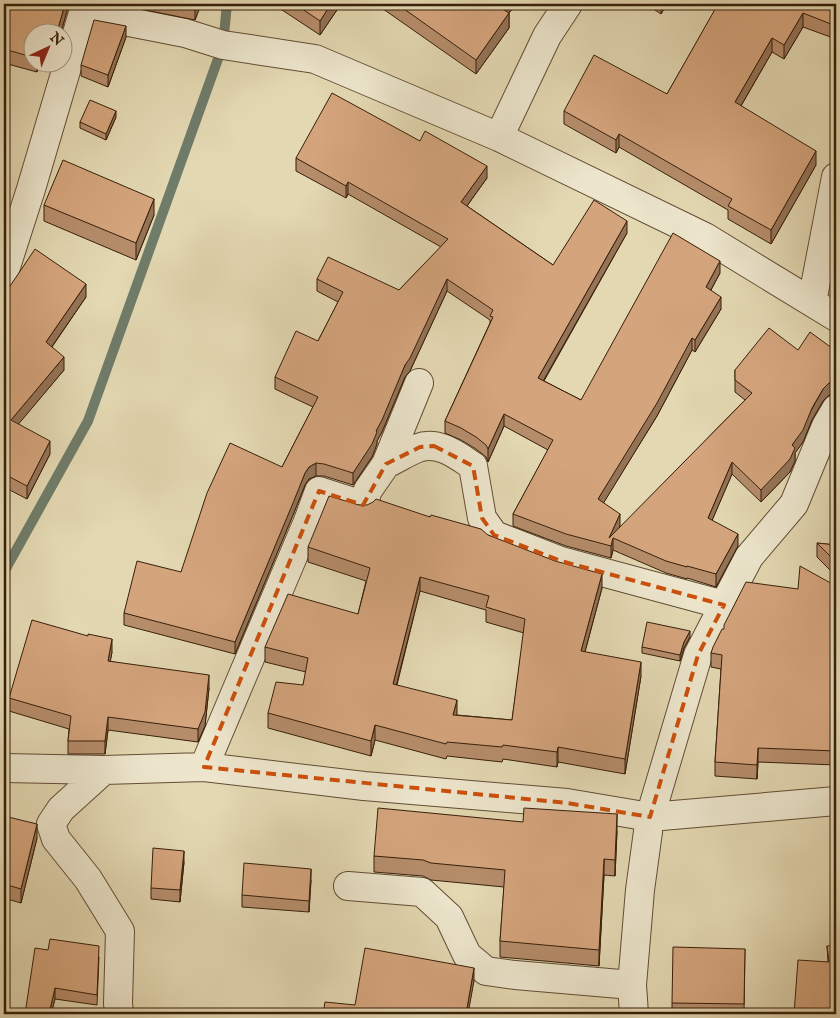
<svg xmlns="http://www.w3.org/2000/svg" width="840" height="1018" viewBox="0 0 840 1018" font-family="'IM FELL English',serif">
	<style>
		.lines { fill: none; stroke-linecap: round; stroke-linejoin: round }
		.stream { stroke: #6f7c6a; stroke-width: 10 }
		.minor-casing { stroke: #624d34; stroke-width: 30 }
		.minor { stroke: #ede6cd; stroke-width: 28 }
		.wall { fill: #b68d6b; stroke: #371f0a; fill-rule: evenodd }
		.shaded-wall { fill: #947357; stroke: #371f0a }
		.building { fill: #d4a47c; stroke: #371f0a; fill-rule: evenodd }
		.marked { fill: none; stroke: #cd500c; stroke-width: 4; stroke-dasharray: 10 6; stroke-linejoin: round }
	</style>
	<rect width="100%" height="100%" fill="#e3d8b2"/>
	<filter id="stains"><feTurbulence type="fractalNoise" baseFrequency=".004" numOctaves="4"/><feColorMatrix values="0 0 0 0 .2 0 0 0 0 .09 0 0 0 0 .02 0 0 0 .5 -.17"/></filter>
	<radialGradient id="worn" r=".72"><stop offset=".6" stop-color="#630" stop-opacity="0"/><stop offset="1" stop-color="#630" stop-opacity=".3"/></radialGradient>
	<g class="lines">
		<!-- stream -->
		<path class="stream" d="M 4,572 L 88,421 L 223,45 L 227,4"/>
		<defs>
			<path id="minor" d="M 83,13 L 185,33 L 223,45 L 315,59 L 499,137 L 705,237 L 836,317
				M 499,137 L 547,36 L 568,4
				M 4,273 L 31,189 L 83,13 L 84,4
				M 812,302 L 836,177
				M 386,464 C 397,459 407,452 418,448 C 438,440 458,456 473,466 L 482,518 L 494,535 L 561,561 L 724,605
				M 204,767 L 308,521 L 319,491 L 363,505 L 368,490 L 386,464 L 419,383
				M 4,768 L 104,770 L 204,767 L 364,786 L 567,803 L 650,817 L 836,801
				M 104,770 L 61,809 L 51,824 L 56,839 L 88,879 L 120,931 L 118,1003 L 119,1014
				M 348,886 L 422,892 L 449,917 L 467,955 L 486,971 L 515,975 L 632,985
				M 634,1014 L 632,985 L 640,890 L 650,817 L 698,655 L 749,557 L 794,504 L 826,426 L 836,409"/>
		</defs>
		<!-- minor casing -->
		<use href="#minor" class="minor-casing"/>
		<!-- minor -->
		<use href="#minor" class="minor"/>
	</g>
	<!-- wall -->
	<path class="wall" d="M 4,4 L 67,4 L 67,11 L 61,32 L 32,32 L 32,62 L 39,62 L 37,72 L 4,63 Z
		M 116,4 L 201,4 L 195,20 Z
		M 273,4 L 341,4 L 320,35 Z
		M 376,4 L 516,4 L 509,13 L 509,28 L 476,74 Z
		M 646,4 L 667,4 L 661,14 Z
		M 703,4 L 836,4 L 836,39 L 803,27 L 784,59 L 772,52 L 741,106 L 816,165 L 771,244 L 728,219 L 728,210 L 619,147 L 616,153 L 564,124 L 564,111 L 667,94 L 715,10 Z
		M 126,37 L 108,87 L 81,76 L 81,65 Z
		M 44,62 L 52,62 L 51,65 Z
		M 116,117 L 106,140 L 80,128 L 80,122 Z
		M 420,141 L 487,178 L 467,206 L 553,265 L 627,233 L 544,381 L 581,400 L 720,273 L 711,290 L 721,309 L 695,352 L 692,350 L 657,416 L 603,503 L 620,526 L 619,529 L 745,400 L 735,392 L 735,370 L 798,350 L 836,351 L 836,394 L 829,395 L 823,401 L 812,420 L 803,442 L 795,453 L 795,461 L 790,472 L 761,502 L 732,474 L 712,520 L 738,546 L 716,587 L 687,578 L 687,579 L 666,573 L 613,550 L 611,558 L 566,546 L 513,526 L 513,514 L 548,450 L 504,426 L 488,462 L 486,457 L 476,449 L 461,440 L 445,433 L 445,421 L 490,323 L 490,320 L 447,291 L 410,371 L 405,377 L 382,432 L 377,441 L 377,444 L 372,457 L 353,485 L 324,476 L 316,476 L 309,479 L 305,485 L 293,515 L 235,654 L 124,625 L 124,613 L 181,572 L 282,467 L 313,407 L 275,389 L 275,377 L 318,341 L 338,302 L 317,291 L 317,279 L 399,290 L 441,247 L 348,194 L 346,198 L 296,171 L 296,158 Z
		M 44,205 L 154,215 L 136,260 L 44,221 Z
		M 4,295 L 86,297 L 52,347 L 64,370 L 18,424 L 50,454 L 27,499 L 4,487 Z
		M 359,505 L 430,517 L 488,535 L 602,588 L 585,652 L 641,676 L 625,774 L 558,762 L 557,767 L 503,759 L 502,762 L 447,756 L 446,759 L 375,740 L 371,756 L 268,728 L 268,713 L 303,685 L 306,672 L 265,662 L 265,647 L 358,614 L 366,581 L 308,562 L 308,547 ZM 420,591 L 486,610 L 486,622 L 524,633 L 512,720 L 457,715 L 397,685 Z
		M 817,543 L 836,545 L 836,576 L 817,557 Z
		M 836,586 L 836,765 L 758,762 L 757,779 L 715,776 L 715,762 L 721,669 L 711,667 L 711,653 L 724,629 L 798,589 Z
		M 690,637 L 684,648 L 680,661 L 642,653 L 642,647 Z
		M 112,652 L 110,661 L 209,688 L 205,726 L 198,742 L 108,730 L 105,754 L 68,754 L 68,741 L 69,729 L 9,711 L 9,698 Z
		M 4,816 L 37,838 L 21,903 L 4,898 Z
		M 617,831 L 615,876 L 604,875 L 599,966 L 500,957 L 500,941 L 504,887 L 431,880 L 423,876 L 374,872 L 374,856 Z
		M 184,862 L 180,902 L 151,899 L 151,888 Z
		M 311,880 L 309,912 L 242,907 L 242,895 Z
		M 827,946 L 836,1014 L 828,962 Z
		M 745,949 L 744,1014 L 672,1014 L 672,1003 Z
		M 48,950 L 99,957 L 97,1005 L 55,999 L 51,1014 L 25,1014 Z"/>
	<!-- shaded-wall -->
	<path class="shaded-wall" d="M 65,4 L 67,4 L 67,11 L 61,32 L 57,32 Z
		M 196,4 L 201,4 L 195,20 L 195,5 Z
		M 331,4 L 341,4 L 320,35 L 320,21 Z
		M 505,4 L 516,4 L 501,23 L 501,8 Z
		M 661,4 L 667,4 L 661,14 Z
		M 509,13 L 509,28 L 476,74 L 476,60 Z
		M 803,13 L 803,27 L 784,59 L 784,45 Z
		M 126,26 L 126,37 L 108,87 L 108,75 Z
		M 772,38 L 772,52 L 735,116 L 735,102 Z
		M 37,62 L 39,62 L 37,72 Z
		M 116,111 L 116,117 L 106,140 L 106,134 Z
		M 619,134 L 619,147 L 616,153 L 616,140 Z
		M 816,151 L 816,165 L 771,244 L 771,230 Z
		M 487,166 L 487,178 L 461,214 L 461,202 Z
		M 348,182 L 348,194 L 346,198 L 346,186 Z
		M 154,199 L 154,215 L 136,260 L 136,243 Z
		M 627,221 L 627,233 L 538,390 L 538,378 Z
		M 720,261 L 720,273 L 706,299 L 706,287 Z
		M 447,279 L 447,291 L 410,371 L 405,377 L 382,432 L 377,441 L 377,444 L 372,457 L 353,485 L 353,473 L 376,431 L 405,365 Z
		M 86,284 L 86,297 L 46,355 L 46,342 Z
		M 721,297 L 721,309 L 695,352 L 695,340 Z
		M 692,338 L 692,350 L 657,416 L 598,512 L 598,499 Z
		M 64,357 L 64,370 L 11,433 L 11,420 Z
		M 836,381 L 836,394 L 829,395 L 823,401 L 812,420 L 803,442 L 795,453 L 795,461 L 790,472 L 761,502 L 761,490 L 792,445 L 823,389 L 829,383 Z
		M 504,414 L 504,426 L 488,462 L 488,449 Z
		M 50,441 L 50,454 L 27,499 L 27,486 Z
		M 732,462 L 732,474 L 708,530 L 708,518 Z
		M 316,463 L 316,476 L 309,479 L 305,485 L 293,515 L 235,654 L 235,642 L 305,473 L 309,467 Z
		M 620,514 L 620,526 L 614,539 L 613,538 L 613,550 L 611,558 L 611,546 L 609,538 Z
		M 738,534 L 738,546 L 716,587 L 716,574 Z
		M 602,574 L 602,588 L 581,666 L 581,651 Z
		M 420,577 L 420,591 L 393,698 L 393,684 Z
		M 690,631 L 690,637 L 684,648 L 680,661 L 680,655 L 684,642 Z
		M 112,639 L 112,652 L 108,674 L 108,661 Z
		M 641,662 L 641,676 L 625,774 L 625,759 Z
		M 209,675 L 209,688 L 205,726 L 198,742 L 198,729 Z
		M 457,700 L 457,714 L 453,729 L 453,715 Z
		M 108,717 L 108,730 L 105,754 L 105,741 Z
		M 375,725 L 375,740 L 371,756 L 371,741 Z
		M 558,747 L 558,762 L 557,767 L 557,752 Z
		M 758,748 L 758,762 L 757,779 L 757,765 Z
		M 617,814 L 617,831 L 615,876 L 615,860 Z
		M 37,824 L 37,838 L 21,903 L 21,889 Z
		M 184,851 L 184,862 L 180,902 L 180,890 Z
		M 604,859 L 604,875 L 599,966 L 599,950 Z
		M 311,869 L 311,880 L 309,912 L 309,901 Z
		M 474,968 L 474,981 L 468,1014 L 466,1014 Z
		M 55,988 L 55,999 L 51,1014 L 49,1014 Z"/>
	<!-- building -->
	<path class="building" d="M 4,4 L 65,4 L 57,32 L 32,32 L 32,57 L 4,49 Z
		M 295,4 L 331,4 L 320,21 Z
		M 397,4 L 505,4 L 501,8 L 509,13 L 476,60 Z
		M 718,4 L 836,4 L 836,26 L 803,13 L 784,45 L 772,38 L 735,102 L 816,151 L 771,230 L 728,206 L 732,199 L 619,134 L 616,140 L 564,111 L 594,55 L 667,94 Z
		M 94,20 L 126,26 L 108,75 L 81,65 Z
		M 332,93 L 420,141 L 425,131 L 487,166 L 461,202 L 553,265 L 594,200 L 627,221 L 538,378 L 581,400 L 673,233 L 720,261 L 706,287 L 721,297 L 695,340 L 692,338 L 657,403 L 598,499 L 620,514 L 609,538 L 752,393 L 735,380 L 735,370 L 769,328 L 798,350 L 810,332 L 836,351 L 836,381 L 829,383 L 823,389 L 812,408 L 803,430 L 792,445 L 795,448 L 790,459 L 761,490 L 732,462 L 708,518 L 738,534 L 716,574 L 687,566 L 687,567 L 666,561 L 613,538 L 611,546 L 566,534 L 513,514 L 553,440 L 504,414 L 488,449 L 486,445 L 476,437 L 461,428 L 445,421 L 493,317 L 490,316 L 493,310 L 447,279 L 410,358 L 405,365 L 382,420 L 376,431 L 377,432 L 372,444 L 353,473 L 324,464 L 316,463 L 309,467 L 305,473 L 293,503 L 235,642 L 124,613 L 137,561 L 181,572 L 207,493 L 230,443 L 282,467 L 318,397 L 275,377 L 296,331 L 318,341 L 343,292 L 317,279 L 328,257 L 399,290 L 448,239 L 348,182 L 346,186 L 296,158 Z
		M 90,100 L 116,111 L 106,134 L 80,122 Z
		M 63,160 L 154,199 L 136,243 L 44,205 Z
		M 35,249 L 86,284 L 46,342 L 64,357 L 11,420 L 50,441 L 27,486 L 4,474 L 4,295 Z
		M 329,496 L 359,505 L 367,505 L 373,502 L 376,499 L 430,517 L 431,515 L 481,529 L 488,535 L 555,561 L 602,574 L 581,651 L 641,662 L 625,759 L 558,747 L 557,752 L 503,745 L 502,747 L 447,742 L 446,744 L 375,725 L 371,741 L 268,713 L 276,682 L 303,685 L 308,658 L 265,647 L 288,594 L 358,614 L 370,568 L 308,547 ZM 420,577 L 489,596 L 486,607 L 525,619 L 512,720 L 453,715 L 457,700 L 393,684 Z
		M 817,543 L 836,545 L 836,562 Z
		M 800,566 L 836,586 L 836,751 L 758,748 L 757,765 L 715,762 L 722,655 L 711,653 L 713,647 L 722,629 L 724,629 L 724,625 L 746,582 L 798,589 Z
		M 32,620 L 88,636 L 88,634 L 112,639 L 108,661 L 209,675 L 205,712 L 198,729 L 108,717 L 105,741 L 68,741 L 71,716 L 9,698 Z
		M 647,622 L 690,631 L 684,642 L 680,655 L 642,647 Z
		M 378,808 L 523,822 L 524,808 L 617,814 L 615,860 L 604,859 L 599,950 L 500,941 L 505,870 L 431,863 L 423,860 L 374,856 Z
		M 4,816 L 37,824 L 21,889 L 4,884 Z
		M 153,848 L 184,851 L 180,890 L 151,888 Z
		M 244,863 L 311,869 L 309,901 L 242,895 Z
		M 50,939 L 99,946 L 97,995 L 55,988 L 49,1014 L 25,1014 L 35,948 L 48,950 Z
		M 836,945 L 836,1014 L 794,1014 L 798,960 L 829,962 L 827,946 Z
		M 673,947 L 745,949 L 744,1004 L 672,1003 Z
		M 365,948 L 474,968 L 466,1014 L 323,1014 L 325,1002 L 355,1005 Z"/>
	<!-- marked area -->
	<path class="marked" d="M 434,446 L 473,466 L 482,518 L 494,535 L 561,561 L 724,605 L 698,655 L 650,817 L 567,803 L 204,767 L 319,491 L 363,505 L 386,464 L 420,447 Z"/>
	<!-- margin -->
	<rect width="840" height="1018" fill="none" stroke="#e3d8b2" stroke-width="20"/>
	<rect x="5" y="5" width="830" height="1008" fill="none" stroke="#371f0a" stroke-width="2.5"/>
	<rect x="10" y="10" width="820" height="998" fill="none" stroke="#371f0a"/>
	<!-- north arrow -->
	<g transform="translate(48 48) rotate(44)"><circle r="24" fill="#ede6cd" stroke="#a4967f"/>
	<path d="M0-4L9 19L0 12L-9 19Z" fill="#8f2418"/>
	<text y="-8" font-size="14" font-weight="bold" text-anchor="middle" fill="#371f0a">N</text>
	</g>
	<rect width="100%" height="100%" filter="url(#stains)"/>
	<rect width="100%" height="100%" fill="url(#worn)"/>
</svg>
